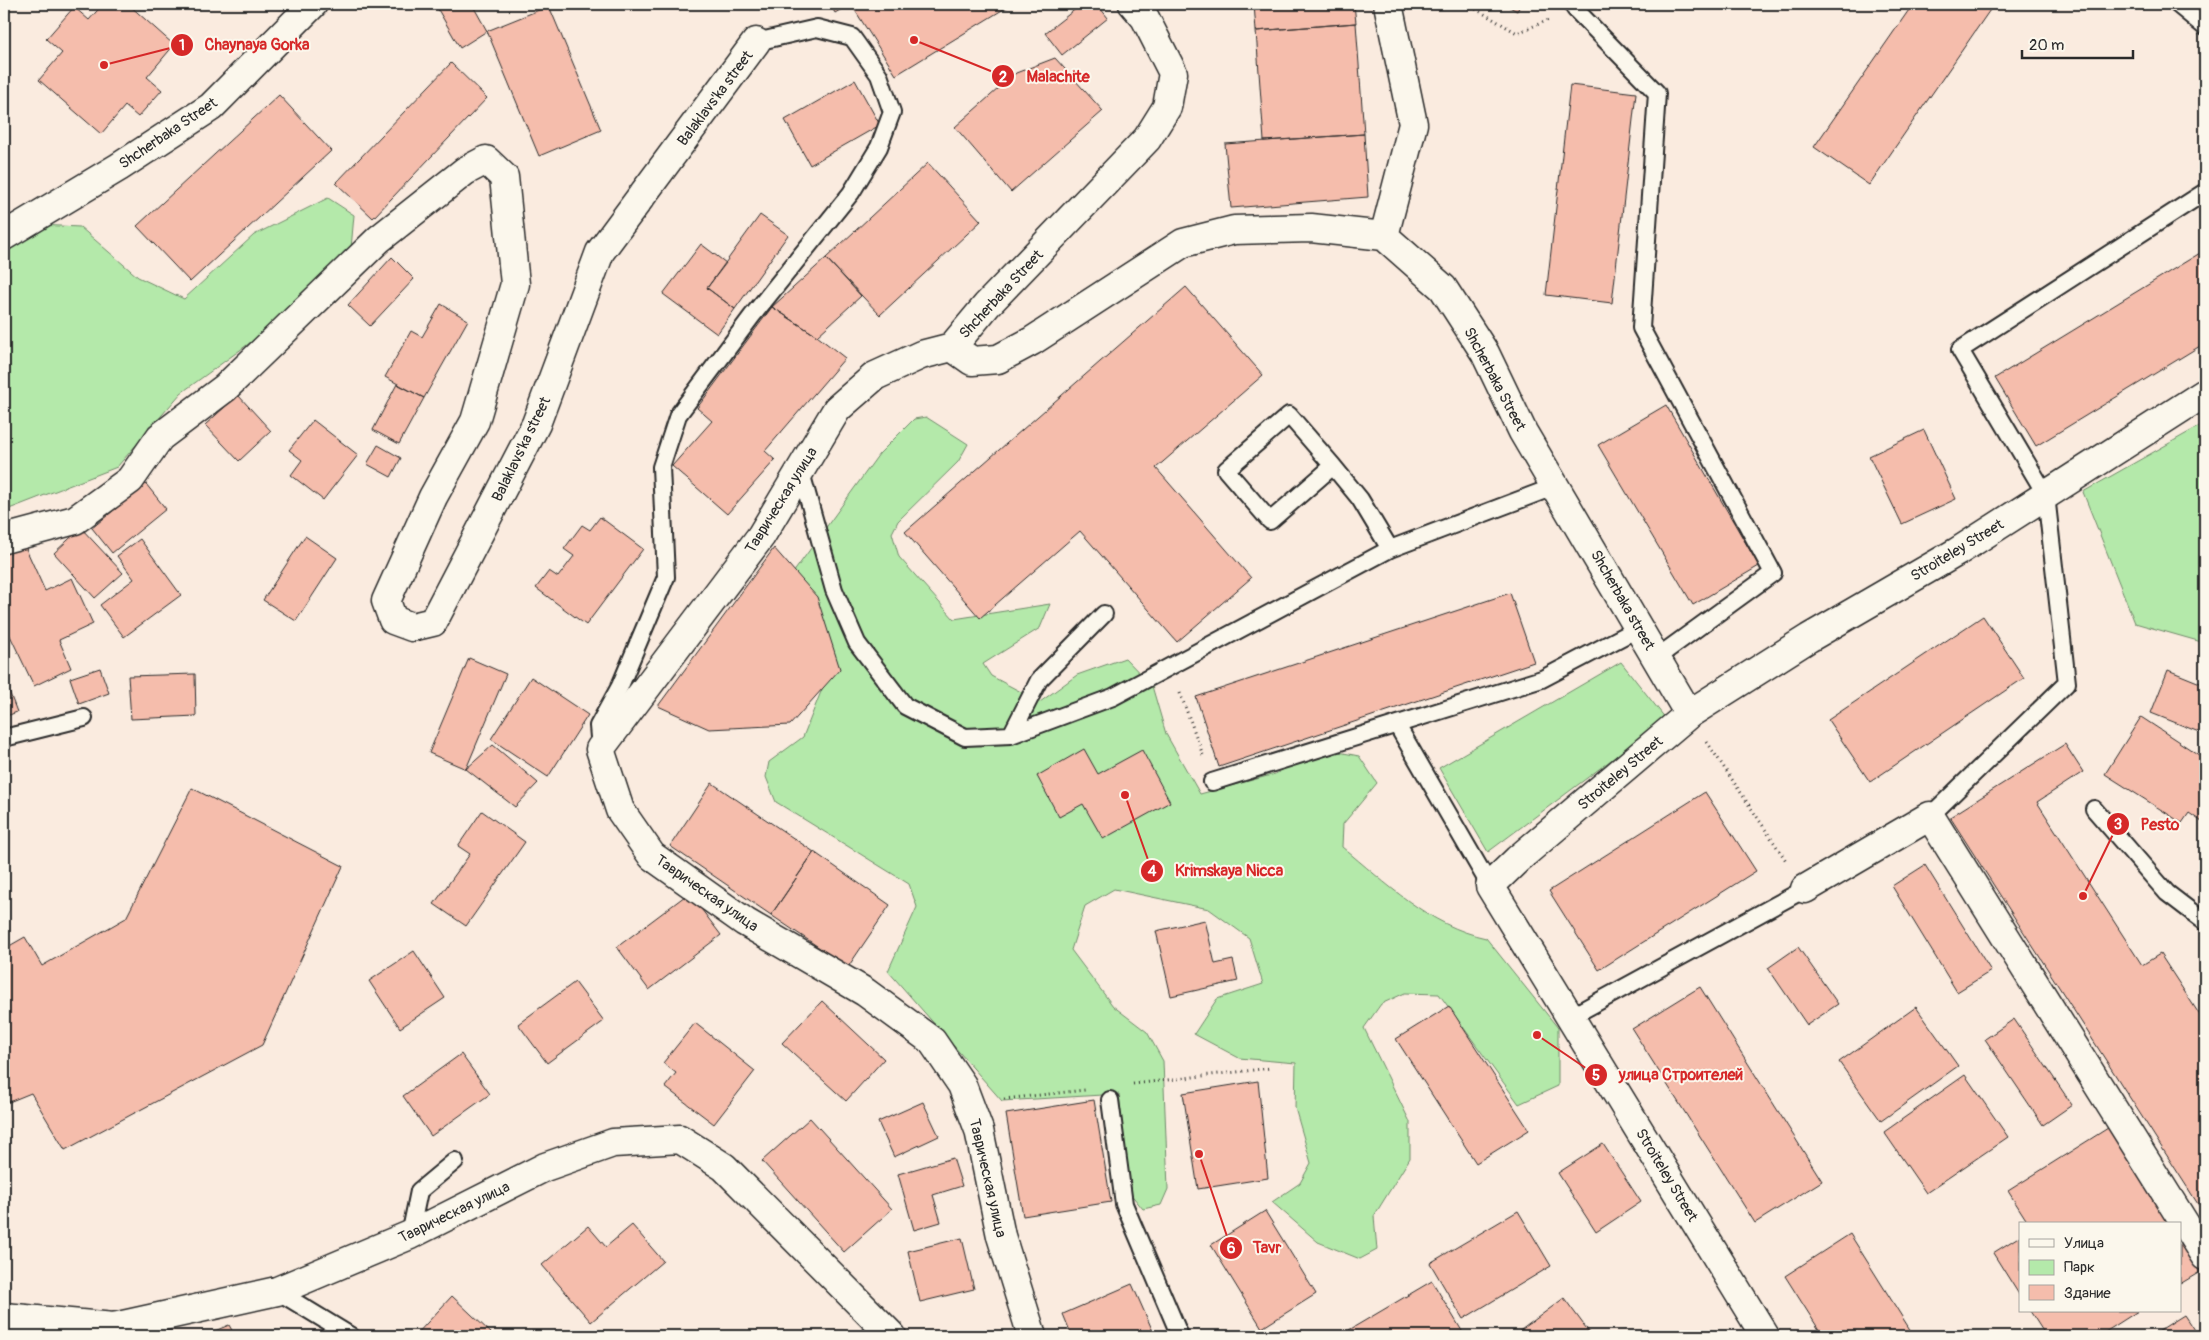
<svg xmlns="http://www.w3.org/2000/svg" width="2209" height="1340" viewBox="0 0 2209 1340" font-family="Pangolin,sans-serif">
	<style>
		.green { fill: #b4e9aa; stroke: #708a6a }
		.building { fill: #f5bdac; stroke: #2b2b2b }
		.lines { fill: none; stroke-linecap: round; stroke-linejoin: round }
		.lane-casing { stroke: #2b2b2b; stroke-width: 20 }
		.street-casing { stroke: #2b2b2b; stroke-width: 31 }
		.path { stroke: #2b2b2b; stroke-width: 3; stroke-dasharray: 1 4; stroke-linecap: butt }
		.lane { stroke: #fbf7ec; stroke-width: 16 }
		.street { stroke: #fbf7ec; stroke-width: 28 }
		.labels { text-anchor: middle; stroke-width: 4; stroke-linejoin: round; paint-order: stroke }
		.street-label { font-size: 15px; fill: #2b2b2b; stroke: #fbf7ec }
		.leader { fill: none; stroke: #d62828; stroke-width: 2 }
		.callout-dot { fill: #d62828; stroke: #fbf7ec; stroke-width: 2 }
		.mark-label { font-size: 15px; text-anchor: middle; font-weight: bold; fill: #fff }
		.callout-label { font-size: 16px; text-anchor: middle; font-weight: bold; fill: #d62828; stroke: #fbf7ec; stroke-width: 4; stroke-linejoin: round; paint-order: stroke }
	</style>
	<rect width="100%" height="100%" fill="#faebdf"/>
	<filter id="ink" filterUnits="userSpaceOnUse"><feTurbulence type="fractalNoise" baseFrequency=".02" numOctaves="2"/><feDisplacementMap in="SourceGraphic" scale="10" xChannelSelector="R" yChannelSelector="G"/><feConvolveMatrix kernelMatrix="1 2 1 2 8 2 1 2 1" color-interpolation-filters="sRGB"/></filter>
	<g filter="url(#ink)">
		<!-- green -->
		<path class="green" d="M 328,198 L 354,215 L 350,260 L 302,305 L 181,393 L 117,467 L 4,511 L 4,417 L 7,396 L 4,391 L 4,253 L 40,225 L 80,227 L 138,277 L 184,299 L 254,235 Z
			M 926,417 L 968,444 L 958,462 L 898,521 L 892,533 L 899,557 L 954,619 L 1050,604 L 1040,628 L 983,664 L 991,676 L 1040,702 L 1077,675 L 1125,658 L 1152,686 L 1166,734 L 1200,794 L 1275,774 L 1323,749 L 1359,756 L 1377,783 L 1343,824 L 1342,847 C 1386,883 1429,926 1486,938 L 1558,1028 L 1558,1086 L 1519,1104 L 1439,994 L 1405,993 L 1381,1004 L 1364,1028 L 1410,1122 L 1410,1158 L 1374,1216 L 1377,1250 L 1360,1259 L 1318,1242 L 1272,1202 L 1300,1183 L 1311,1163 L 1295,1108 L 1296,1063 L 1239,1058 L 1194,1034 L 1217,999 L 1263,984 L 1249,938 L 1209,909 L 1114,889 L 1085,906 L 1071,950 L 1113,1006 L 1147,1032 L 1163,1061 L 1168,1189 L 1161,1205 L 1143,1209 L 1129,1192 L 1119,1094 L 1002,1101 L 888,971 L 917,907 L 909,884 L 776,802 L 766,777 L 769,762 L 803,737 L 824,684 L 788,580 L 879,454 L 914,419 Z
			M 2205,423 L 2205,643 L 2135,623 L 2083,492 Z
			M 1621,662 L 1666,719 L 1488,852 L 1439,768 Z"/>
		<!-- building -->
		<path class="building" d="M 103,4 L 128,4 L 174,45 L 147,77 L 162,90 L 138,117 L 125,106 L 101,134 L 39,80 L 62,53 L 46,39 L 74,7 L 89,20 Z
			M 441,4 L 472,4 L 487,31 L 460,48 L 436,6 Z
			M 830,4 L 850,4 L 835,13 Z
			M 851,4 L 1012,4 L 896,75 Z
			M 1082,4 L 1097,4 L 1108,18 L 1062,55 L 1045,33 Z
			M 1254,4 L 1354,4 L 1356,23 L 1256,31 Z
			M 1504,4 L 1521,4 L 1517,11 Z
			M 1913,4 L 1994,4 L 1869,185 L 1814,147 Z
			M 549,6 L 601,130 L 539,156 L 487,31 Z
			M 1356,23 L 1364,134 L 1264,141 L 1256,31 Z
			M 1055,58 L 1103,111 L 1011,192 L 955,127 L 1016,73 Z
			M 451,63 L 487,98 L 373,218 L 336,183 Z
			M 855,80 L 880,125 L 810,165 L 785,120 Z
			M 1570,85 L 1636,93 L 1612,303 L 1546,295 Z
			M 279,95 L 331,151 L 190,282 L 137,226 Z
			M 1364,134 L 1368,197 L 1231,208 L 1225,144 Z
			M 928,163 L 981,221 L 880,315 L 826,258 Z
			M 760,215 L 788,235 L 735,309 L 707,288 Z
			M 701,244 L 726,263 L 707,288 L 735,309 L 717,334 L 663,294 Z
			M 2205,250 L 2205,343 L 2036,446 L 1995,378 Z
			M 392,257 L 414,279 L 370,326 L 348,305 Z
			M 826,258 L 861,296 L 817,336 L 772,307 Z
			M 1186,287 L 1263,375 L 1156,468 L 1251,578 L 1177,642 L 1080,531 L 980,618 L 905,532 Z
			M 441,304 L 468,320 L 424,398 L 385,377 L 411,331 L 422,337 Z
			M 772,307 L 817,336 L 845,358 L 765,451 L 775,460 L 727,514 L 672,466 L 712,421 L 697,408 Z
			M 397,384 L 424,398 L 399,444 L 373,430 Z
			M 238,395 L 271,431 L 239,461 L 205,425 Z
			M 1666,405 L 1759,566 L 1693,605 L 1598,445 Z
			M 313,420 L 358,455 L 323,500 L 291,475 L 302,460 L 289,450 Z
			M 1924,430 L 1956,499 L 1902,524 L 1869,456 Z
			M 378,445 L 401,458 L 391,477 L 367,464 Z
			M 146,484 L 166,509 L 112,553 L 92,528 Z
			M 600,517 L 643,549 L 586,625 L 536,588 L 549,571 L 558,577 L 574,556 L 564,549 L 582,525 L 590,530 Z
			M 81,528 L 123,573 L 95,598 L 54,553 Z
			M 305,536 L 337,558 L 296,621 L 263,600 Z
			M 140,539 L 181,595 L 124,637 L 100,605 L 134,579 L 117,556 Z
			M 23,542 L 45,591 L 72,578 L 93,624 L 59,640 L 71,668 L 34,686 L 4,623 L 4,550 Z
			M 774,548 L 817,597 L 840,669 L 790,725 L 709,729 L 658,706 Z
			M 1510,593 L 1534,662 L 1219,767 L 1196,697 Z
			M 1983,616 L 2024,678 L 1870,782 L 1828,720 Z
			M 469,658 L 506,674 L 466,769 L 429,753 Z
			M 100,668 L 109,693 L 79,704 L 70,678 Z
			M 2168,670 L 2205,685 L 2204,734 L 2151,713 Z
			M 195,674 L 196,716 L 131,719 L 128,676 Z
			M 531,677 L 588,715 L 548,777 L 491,739 Z
			M 4,678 L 17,712 L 4,717 Z
			M 2141,717 L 2205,759 L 2205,824 L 2189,813 L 2182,823 L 2105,774 Z
			M 2065,744 L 2083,772 L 2037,802 L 2142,965 L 2160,954 L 2205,1023 L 2205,1215 L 1950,817 Z
			M 493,745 L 538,783 L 515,807 L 466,769 Z
			M 1084,749 L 1098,774 L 1142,750 L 1170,802 L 1103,839 L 1083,804 L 1059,817 L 1037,776 Z
			M 712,783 L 814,852 L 771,915 L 670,846 Z
			M 192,788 L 343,866 L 262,1045 L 65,1150 L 31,1093 L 4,1104 L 4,949 L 25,937 L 42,966 L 126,918 Z
			M 1705,792 L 1756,871 L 1599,970 L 1549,891 Z
			M 482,811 L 525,842 L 466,926 L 434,904 L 470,854 L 458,846 Z
			M 814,852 L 890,905 L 848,967 L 771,915 Z
			M 1925,865 L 1991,971 L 1957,992 L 1892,886 Z
			M 689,893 L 721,935 L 649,990 L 617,947 Z
			M 1205,920 L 1215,964 L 1233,960 L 1238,981 L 1171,996 L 1156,931 Z
			M 1798,947 L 1838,1004 L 1807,1025 L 1768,968 Z
			M 414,951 L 445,998 L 400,1028 L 369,981 Z
			M 575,982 L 604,1021 L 547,1063 L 518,1024 Z
			M 1700,987 L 1822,1181 L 1755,1223 L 1632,1029 Z
			M 822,1001 L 884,1059 L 846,1101 L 782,1043 Z
			M 1449,1006 L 1529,1130 L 1476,1163 L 1396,1039 Z
			M 1916,1007 L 1958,1066 L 1881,1121 L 1839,1062 Z
			M 2014,1019 L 2072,1105 L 2043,1125 L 1985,1039 Z
			M 695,1023 L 755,1071 L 714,1124 L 665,1087 L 676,1073 L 663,1063 Z
			M 461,1054 L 490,1094 L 431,1136 L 403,1096 Z
			M 1965,1075 L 2008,1137 L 1926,1193 L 1884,1132 Z
			M 1258,1081 L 1268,1178 L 1198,1189 L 1183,1093 Z
			M 1094,1100 L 1111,1202 L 1023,1216 L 1006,1114 Z
			M 923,1102 L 939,1136 L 894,1157 L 878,1122 Z
			M 810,1118 L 892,1209 L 844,1252 L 762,1161 Z
			M 2108,1128 L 2169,1224 L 2029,1224 L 2008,1191 Z
			M 1603,1144 L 1641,1202 L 1596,1232 L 1558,1173 Z
			M 953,1158 L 962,1186 L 933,1195 L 941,1222 L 914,1230 L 898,1174 Z
			M 1265,1211 L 1316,1294 L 1262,1328 L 1211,1245 Z
			M 1518,1211 L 1551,1266 L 1463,1319 L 1430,1263 Z
			M 632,1225 L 663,1261 L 591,1322 L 542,1265 L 588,1226 L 606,1247 Z
			M 1850,1234 L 1914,1336 L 1823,1336 L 1785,1276 Z
			M 2020,1236 L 2020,1296 L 1993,1253 Z
			M 962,1238 L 974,1289 L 920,1302 L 908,1251 Z
			M 2180,1241 L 2200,1272 L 2180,1284 Z
			M 1432,1281 L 1465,1336 L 1352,1336 L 1349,1330 Z
			M 1132,1284 L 1155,1336 L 1072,1336 L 1063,1314 Z
			M 452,1296 L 491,1333 L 488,1336 L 415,1336 Z
			M 1564,1298 L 1592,1336 L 1513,1336 Z
			M 2030,1311 L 2138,1311 L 2099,1336 L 2046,1336 Z
			M 2184,1315 L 2198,1336 L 2152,1336 L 2152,1335 Z
			M 229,1325 L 235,1336 L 203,1336 Z"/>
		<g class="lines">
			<defs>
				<path id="lane" d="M 1577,4 L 1575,9 L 1657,93 L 1641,328 L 1773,573 L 1656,658
					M 2177,4 L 2205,27
					M 1289,415 L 1333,466 L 1270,521 L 1226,470 Z
					M 1333,466 L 1360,499 L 1390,549
					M 800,469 L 834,590 L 857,643 L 905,706 L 965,737 L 1011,735 L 1039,680 L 1104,614
					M 1397,725 L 1490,886
					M 1011,735 L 1113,697 L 1390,549 L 1556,486
					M 4,738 L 84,718
					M 600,749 L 598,726 L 620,686 L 666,577 L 661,467 L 678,415 L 752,316 L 851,193 L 879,147 L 892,112 L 879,75 L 852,37 L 817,28 L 756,42
					M 1212,782 L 1542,679 L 1639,628
					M 2094,809 L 2167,893 L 2205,922
					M 1930,816 L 2067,683 L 2046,495 L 1960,350 L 2205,192
					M 1570,1017 L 1805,889
					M 1110,1100 L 1124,1204 L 1180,1336
					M 410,1235 L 419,1191 L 455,1161
					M 277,1291 L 351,1336"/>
				<path id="street" d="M 1133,4 L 1145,18 L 1173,73 L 1167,107 L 1147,139 L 987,305 L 952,347 L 972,361 L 998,359 L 1032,341 L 1183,243 L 1234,230 L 1311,228 L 1384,236 L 1443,288 L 1485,353 L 1523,432 L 1689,714
					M 4,236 L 119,167 L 211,107 L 313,4
					M 1384,236 L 1413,124 L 1388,4
					M 952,347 L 921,355 L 875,376 L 837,409 L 761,536 L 600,749 L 620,810 L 652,856 L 745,922 L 865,992 L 932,1041 L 962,1085 L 979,1130 L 1001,1236 L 1032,1336
					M 4,539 L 75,520 L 130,480 L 160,437 L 225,388 L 379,239 L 465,171 L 486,160 L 504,177 L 515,284 L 475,421 L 433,497 L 386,601 L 393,620 L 412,627 L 433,622 L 536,424 L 600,252 L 756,42
					M 1805,889 L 1930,816 L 2205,1256
					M 4,1317 L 114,1327 L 277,1291 L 410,1235 L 545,1167 L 613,1143 L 680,1139 L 724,1167 L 892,1336
					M 1765,1336 L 1490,886 L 1518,859 L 1689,714 L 1809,638 L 1957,552 L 2205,393"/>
			</defs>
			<!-- lane casing -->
			<use href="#lane" class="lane-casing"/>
			<!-- street casing -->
			<use href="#street" class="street-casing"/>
			<!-- path -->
			<path class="path" d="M 1467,4 L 1517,33 L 1551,19
				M 1180,693 L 1203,755
				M 1707,742 L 1787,862
				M 1133,1084 L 1271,1068
				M 1004,1099 L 1085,1090"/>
			<!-- lane -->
			<use href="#lane" class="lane"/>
			<!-- street -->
			<use href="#street" class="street"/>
		</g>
	</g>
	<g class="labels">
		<!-- street labels -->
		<g class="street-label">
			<text transform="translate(715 98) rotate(-53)" y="5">Balaklavs'ka street</text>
			<text transform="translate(168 133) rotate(-34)" y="5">Shcherbaka Street</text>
			<text transform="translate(1001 294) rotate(-47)" y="5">Shcherbaka Street</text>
			<text transform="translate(1495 379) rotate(62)" y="5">Shcherbaka Street</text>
			<text transform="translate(521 449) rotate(-64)" y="5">Balaklavs'ka street</text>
			<text transform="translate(781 500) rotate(-58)" y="5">Таврическая улица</text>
			<text transform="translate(1957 550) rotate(-31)" y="5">Stroiteley Street</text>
			<text transform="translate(1623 600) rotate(60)" y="5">Shcherbaka street</text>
			<text transform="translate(1620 773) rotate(-40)" y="5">Stroiteley Street</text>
			<text transform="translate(707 893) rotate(35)" y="5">Таврическая улица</text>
			<text transform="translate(1667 1175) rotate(59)" y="5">Stroiteley Street</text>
			<text transform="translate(988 1178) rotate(77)" y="5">Таврическая улица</text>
			<text transform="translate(454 1212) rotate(-26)" y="5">Таврическая улица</text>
		</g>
	</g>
	<!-- callouts -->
	<path class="leader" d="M104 65L182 45M914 40L1003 76M2083 896L2118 824M1125 795L1152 871M1537 1035L1596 1075M1199 1154L1231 1248"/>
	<g class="callout-dot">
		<circle cx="104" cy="65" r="5"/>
		<circle cx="914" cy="40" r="5"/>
		<circle cx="2083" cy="896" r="5"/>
		<circle cx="1125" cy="795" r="5"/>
		<circle cx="1537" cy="1035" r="5"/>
		<circle cx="1199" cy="1154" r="5"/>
		<circle cx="182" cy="45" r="12"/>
		<circle cx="1003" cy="76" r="12"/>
		<circle cx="2118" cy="824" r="12"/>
		<circle cx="1152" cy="871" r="12"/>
		<circle cx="1596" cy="1075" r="12"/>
		<circle cx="1231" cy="1248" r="12"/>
	</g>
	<g class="mark-label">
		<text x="182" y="50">1</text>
		<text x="1003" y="82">2</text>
		<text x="2118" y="829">3</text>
		<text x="1152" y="876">4</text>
		<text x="1596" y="1080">5</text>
		<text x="1231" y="1253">6</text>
	</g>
	<g class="callout-label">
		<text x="257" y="50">Chaynaya Gorka</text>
		<text x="1058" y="82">Malachite</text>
		<text x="2160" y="830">Pesto</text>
		<text x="1229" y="876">Krimskaya Nicca</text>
		<text x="1681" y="1080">улица Строителей</text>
		<text x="1267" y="1253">Tavr</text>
	</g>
	<!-- margin -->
	<rect width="2209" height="1340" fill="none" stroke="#fbf7ec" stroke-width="20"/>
	<rect x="10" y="10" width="2189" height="1320" fill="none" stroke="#2b2b2b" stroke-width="2" filter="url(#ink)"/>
	<!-- legend -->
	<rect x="2019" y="1222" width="162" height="90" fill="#fbf7ec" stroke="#a8a59f"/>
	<rect x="2029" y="1239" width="25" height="8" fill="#fbf7ec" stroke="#a8a59f"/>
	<text x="2064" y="1248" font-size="15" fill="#2b2b2b">Улица</text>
	<rect x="2029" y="1260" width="25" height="15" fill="#b4e9aa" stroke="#a8a59f"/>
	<text x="2064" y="1272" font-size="15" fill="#2b2b2b">Парк</text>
	<rect x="2029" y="1285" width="25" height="15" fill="#f5bdac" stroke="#a8a59f"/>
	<text x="2064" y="1298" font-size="15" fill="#2b2b2b">Здание</text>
	<!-- scale -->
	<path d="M2022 50v8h111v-8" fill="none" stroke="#2b2b2b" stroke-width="2.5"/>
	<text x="2029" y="50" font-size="15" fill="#2b2b2b" stroke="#fbf7ec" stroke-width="4" paint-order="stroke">20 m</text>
</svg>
